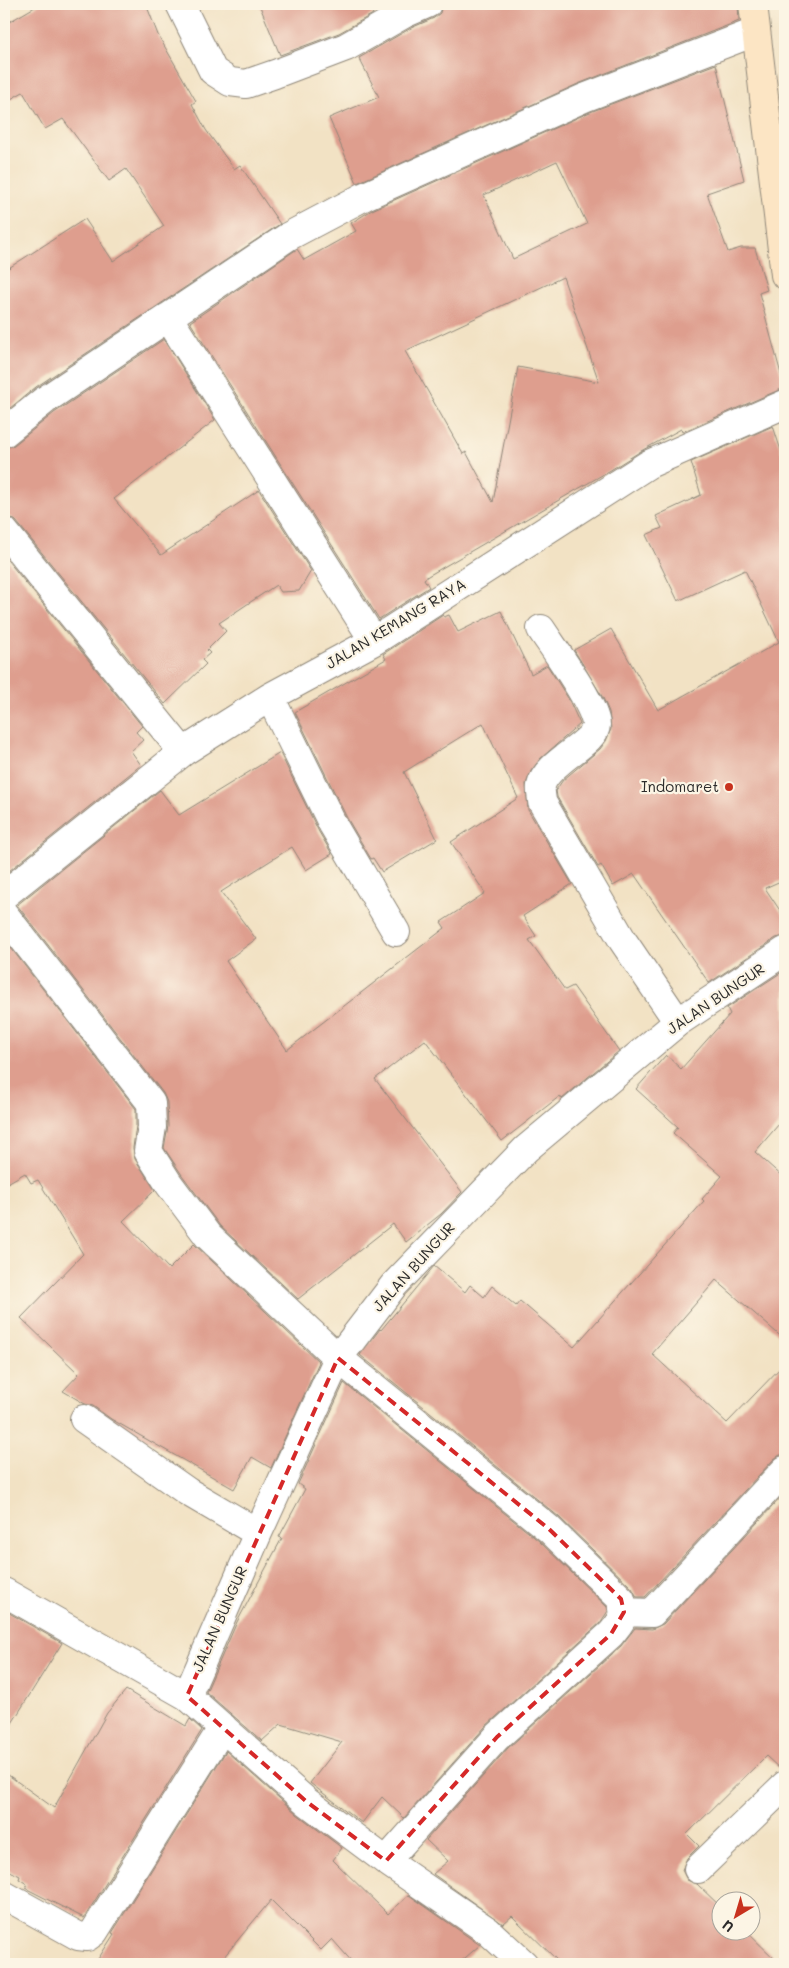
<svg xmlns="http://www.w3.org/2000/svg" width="789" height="1968" viewBox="0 0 789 1968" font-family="Mali,sans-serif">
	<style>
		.building { fill: #de9e8e; fill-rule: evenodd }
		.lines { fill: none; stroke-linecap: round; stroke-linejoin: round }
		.minor-casing { stroke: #8e8678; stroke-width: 30 }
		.secondary-casing { stroke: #8e8678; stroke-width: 30 }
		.minor { stroke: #fff; stroke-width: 28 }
		.secondary { stroke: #fce5c4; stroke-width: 28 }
		.marked { fill: none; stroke: #d62828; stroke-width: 4; stroke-dasharray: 10 6; stroke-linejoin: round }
		.poi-dot { fill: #c8321e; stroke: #fcf5e5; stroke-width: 2 }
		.labels { text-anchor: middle; stroke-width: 4.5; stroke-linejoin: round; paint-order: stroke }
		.street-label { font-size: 15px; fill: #2b2b2b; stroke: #fcf5e5 }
		.poi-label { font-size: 15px; fill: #2b2b2b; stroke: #fcf5e5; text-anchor: end }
	</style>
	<rect width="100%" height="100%" fill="#fcf5e5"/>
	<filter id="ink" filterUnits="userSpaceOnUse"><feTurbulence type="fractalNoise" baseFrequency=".02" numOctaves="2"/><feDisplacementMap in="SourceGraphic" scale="10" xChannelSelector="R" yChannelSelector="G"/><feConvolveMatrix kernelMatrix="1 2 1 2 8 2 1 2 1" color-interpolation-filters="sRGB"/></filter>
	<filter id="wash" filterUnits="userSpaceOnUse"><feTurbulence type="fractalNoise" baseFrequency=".0096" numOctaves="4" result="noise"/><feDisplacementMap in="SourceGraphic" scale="20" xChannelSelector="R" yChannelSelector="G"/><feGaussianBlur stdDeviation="1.12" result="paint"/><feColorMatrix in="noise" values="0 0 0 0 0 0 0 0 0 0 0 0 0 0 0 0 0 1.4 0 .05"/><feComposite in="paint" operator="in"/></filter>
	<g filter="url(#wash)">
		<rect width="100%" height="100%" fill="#f2e2c4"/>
		<g id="blocks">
			<!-- building -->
			<path class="building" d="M 40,4 L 146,4 L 158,35 L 196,101 L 192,104 L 206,130 L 234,169 L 240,165 L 280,224 L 36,387 L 4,413 L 4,271 L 85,219 L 113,261 L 164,226 L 126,169 L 109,181 L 63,119 L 45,129 L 23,92 L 4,103 L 4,25 Z
				M 259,4 L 369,4 L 373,14 L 339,33 L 280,55 Z
				M 442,4 L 738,4 L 739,21 L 578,84 L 357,183 L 329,118 L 379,97 L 359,58 L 411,28 L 434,18 L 440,13 Z
				M 716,64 L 744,180 L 707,193 L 728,252 L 741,248 L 755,248 L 767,290 L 759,293 L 785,389 L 779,390 L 682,432 L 681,429 L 641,451 L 609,471 L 428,576 L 424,579 L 429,587 L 379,619 L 190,322 L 297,249 L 304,260 L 356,231 L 351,223 L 372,210 L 590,112 ZM 557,161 L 587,224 L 513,259 L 484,195 ZM 563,277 L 599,382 L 518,367 L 493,502 L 466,452 L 463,454 L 405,351 Z
				M 164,339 L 215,420 L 114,499 L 161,555 L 259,490 L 311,571 L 299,591 L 281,592 L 276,585 L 219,623 L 226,631 L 207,650 L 210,653 L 202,660 L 206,664 L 165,704 L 16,521 L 10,517 L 4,516 L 4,448 L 14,445 L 54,413 Z
				M 773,426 L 785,463 L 785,879 L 765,888 L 785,918 L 785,936 L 776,938 L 709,983 L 634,874 L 613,886 L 601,865 L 598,867 L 557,797 L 556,790 L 563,780 L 600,749 L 606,741 L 611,729 L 609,712 L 603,698 L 574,650 L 611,629 L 658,710 L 779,642 L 745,570 L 678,601 L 646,535 L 662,528 L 656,516 L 701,495 L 691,462 Z
				M 4,556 L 142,726 L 136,732 L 143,740 L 131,751 L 141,765 L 4,875 Z
				M 501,611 L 531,674 L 547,665 L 568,698 L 580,724 L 540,759 L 531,771 L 526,784 L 528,810 L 572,884 L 523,916 L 536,936 L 529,940 L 565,990 L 573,986 L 619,1051 L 562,1099 L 560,1096 L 502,1141 L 425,1040 L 375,1079 L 462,1192 L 441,1214 L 406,1242 L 393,1224 L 298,1299 L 220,1226 L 182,1175 L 164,1148 L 168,1126 L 167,1102 L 163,1093 L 17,905 L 160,790 L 179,815 L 280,753 L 319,832 L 332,854 L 306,870 L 292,847 L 221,892 L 256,939 L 226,961 L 287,1050 L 445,928 L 441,922 L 485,893 L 451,842 L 518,798 L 483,723 L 404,772 L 437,839 L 382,872 L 373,858 L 371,859 L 347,818 L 295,712 L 386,659 L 383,654 L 443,615 L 444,617 L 449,615 L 458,632 Z
				M 4,939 L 136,1109 L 136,1126 L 133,1148 L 135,1159 L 155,1190 L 123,1221 L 169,1269 L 194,1244 L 319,1362 L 271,1468 L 252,1457 L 234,1489 L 111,1419 L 93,1406 L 85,1404 L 63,1391 L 79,1374 L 21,1318 L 83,1254 L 38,1180 L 31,1183 L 25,1173 L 4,1185 Z
				M 785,970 L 785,1117 L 755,1152 L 785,1179 L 785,1340 L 716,1280 L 652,1354 L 727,1423 L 785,1363 L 785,1455 L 780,1455 L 774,1459 L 645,1597 L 637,1597 L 632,1588 L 559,1517 L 360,1355 L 380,1329 L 381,1330 L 434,1266 L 465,1292 L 470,1285 L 484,1297 L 492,1286 L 516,1306 L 520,1301 L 574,1347 L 704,1201 L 702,1199 L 722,1176 L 673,1133 L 678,1127 L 636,1089 L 666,1055 L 681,1069 L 730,1014 L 727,1008 Z
				M 344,1383 L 539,1541 L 607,1607 L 608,1611 L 600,1623 L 485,1727 L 404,1818 L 382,1797 L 362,1823 L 310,1783 L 342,1742 L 281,1724 L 262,1741 L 206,1692 L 237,1622 L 282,1538 L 279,1537 L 305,1489 L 298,1484 Z
				M 785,1493 L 785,1770 L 781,1770 L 766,1756 L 687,1834 L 699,1846 L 687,1858 L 682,1870 L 687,1880 L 697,1884 L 722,1908 L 722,1930 L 745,1930 L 780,1964 L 561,1964 L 512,1916 L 503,1924 L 433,1874 L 448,1861 L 426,1840 L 508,1748 L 621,1646 L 635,1628 L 652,1629 L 663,1624 Z
				M 4,1610 L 62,1643 L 4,1736 Z
				M 126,1690 L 186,1726 L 190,1719 L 202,1730 L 84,1918 L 25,1888 L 27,1884 L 19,1879 L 20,1876 L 4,1868 L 4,1772 L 54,1808 L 107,1713 Z
				M 226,1751 L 297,1814 L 342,1848 L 333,1860 L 388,1914 L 409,1895 L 480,1945 L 458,1964 L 354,1964 L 332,1939 L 321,1950 L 271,1900 L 218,1964 L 95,1964 L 114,1934 L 112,1933 Z"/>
		</g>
	</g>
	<g filter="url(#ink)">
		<use href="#blocks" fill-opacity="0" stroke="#8e8678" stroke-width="1"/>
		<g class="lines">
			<defs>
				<path id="minor" d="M 180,4 L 213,71 L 230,82 L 246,84 L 275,74 L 346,47 L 404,14 L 427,4
					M 168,317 L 374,641
					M 4,433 L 45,400 L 289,236 L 365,196 L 584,98 L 755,32
					M 4,531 L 183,752
					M 541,629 C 554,649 595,704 596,725 C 596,743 546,762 541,786 C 540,791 542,797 542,802 L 623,941 L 678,1022
					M 270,697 L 333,825 L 396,932
					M 4,895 L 183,752 L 270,697 L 374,641 L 649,464 L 785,404
					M 4,914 L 151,1103 L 152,1127 L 148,1151 L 169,1184 L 208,1236 L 338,1358 L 549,1529 L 621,1599 C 626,1618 623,1619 611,1634 L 497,1737 L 386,1861
					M 84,1419 L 188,1492 L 258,1533
					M 4,1592 L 187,1696 L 307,1802 L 386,1861 L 488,1931 L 524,1964
					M 624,1612 L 652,1613 L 785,1470
					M 187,1696 L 258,1533 L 338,1358 L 394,1285 L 526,1149 L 678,1022 L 785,951
					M 698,1869 L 785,1785
					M 4,1895 L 78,1936 L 87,1937 L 94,1932 L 223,1727"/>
				<path id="secondary" d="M 753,4 L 785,275"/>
			</defs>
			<!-- minor casing -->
			<use href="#minor" class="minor-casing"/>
			<!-- secondary casing -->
			<use href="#secondary" class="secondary-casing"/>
			<!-- minor -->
			<use href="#minor" class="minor"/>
			<!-- secondary -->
			<use href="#secondary" class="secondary"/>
		</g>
	</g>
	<!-- marked area -->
	<path class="marked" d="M 338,1358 L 549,1529 L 621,1599 L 624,1612 L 611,1634 L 497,1737 L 386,1861 L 307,1802 L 187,1696 Z"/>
	<!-- markers -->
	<circle class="poi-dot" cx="729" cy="787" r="5"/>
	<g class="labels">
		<!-- street labels -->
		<g class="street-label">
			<text transform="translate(396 624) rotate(-31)" y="5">JALAN KEMANG RAYA</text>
			<text transform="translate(716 999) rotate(-34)" y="5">JALAN BUNGUR</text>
			<text transform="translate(414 1267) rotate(-48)" y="5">JALAN BUNGUR</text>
			<text transform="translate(220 1619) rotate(-66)" y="5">JALAN BUNGUR</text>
		</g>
		<!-- poi labels -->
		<g class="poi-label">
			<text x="719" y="792">Indomaret</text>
		</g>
	</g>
	<!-- margin -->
	<rect width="789" height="1968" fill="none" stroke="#fcf5e5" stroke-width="20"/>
	<!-- north arrow -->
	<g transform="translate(736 1916) rotate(218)"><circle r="24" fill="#fcf5e5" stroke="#a8a49b"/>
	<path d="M0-4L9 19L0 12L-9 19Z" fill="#c8321e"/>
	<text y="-8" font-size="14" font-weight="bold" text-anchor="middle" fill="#2b2b2b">U</text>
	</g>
</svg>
